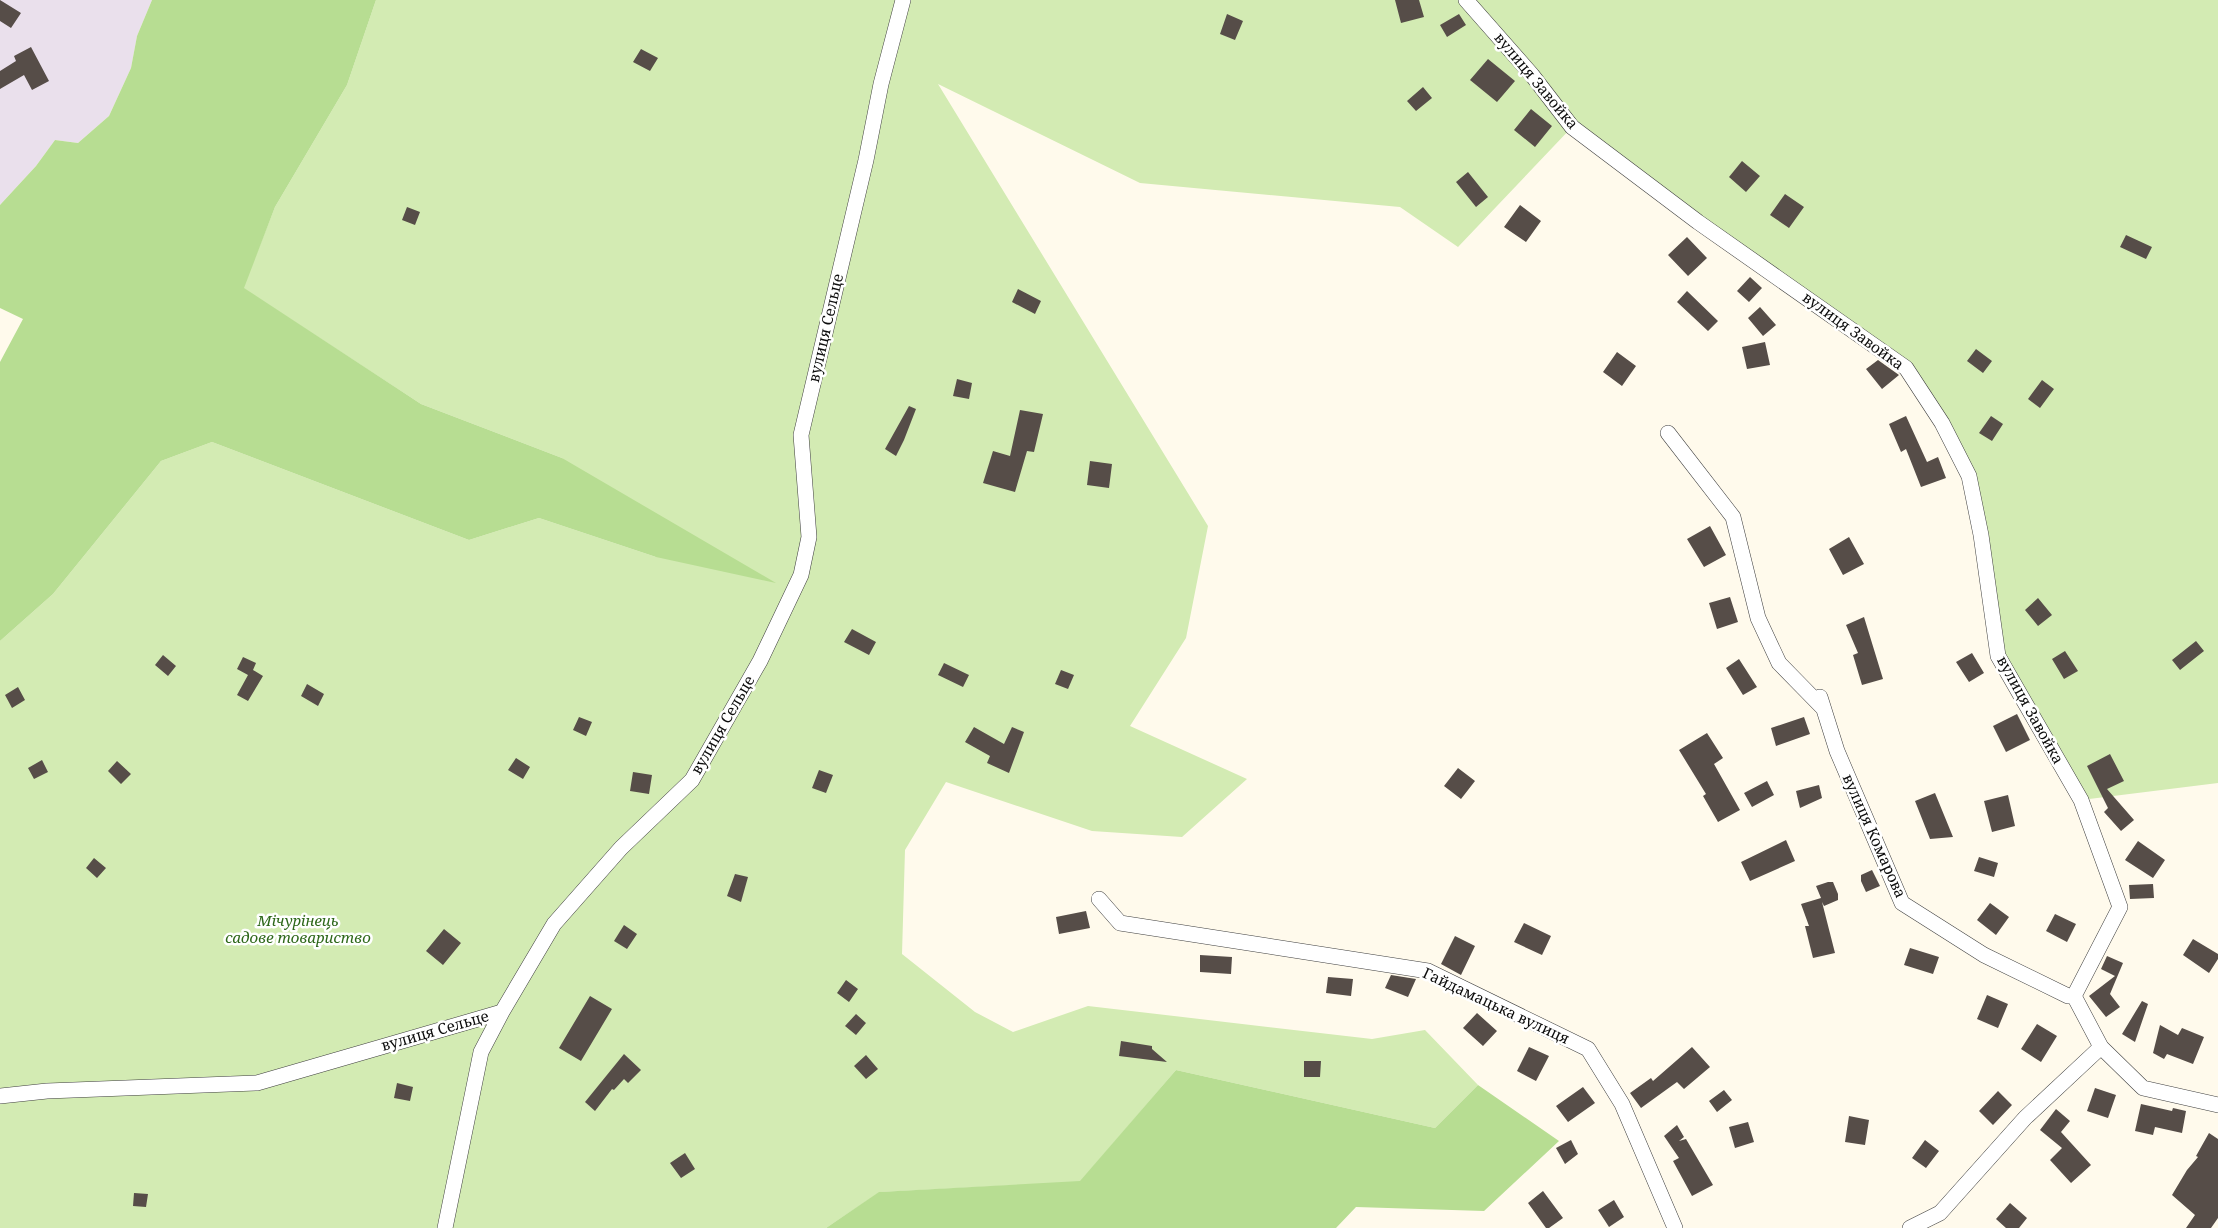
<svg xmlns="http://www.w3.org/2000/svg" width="2218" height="1228" viewBox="0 0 2218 1228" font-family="'Noto Serif',serif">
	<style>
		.industrial { fill: #eae0ec }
		.green { fill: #d3ebb3 }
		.forest { fill: #b7dd92 }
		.building { fill: #564d48 }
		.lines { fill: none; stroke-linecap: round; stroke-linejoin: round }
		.street-casing { stroke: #3f3f3f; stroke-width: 16 }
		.street { stroke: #fff; stroke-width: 15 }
		.labels { text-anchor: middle; stroke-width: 5; stroke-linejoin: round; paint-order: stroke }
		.street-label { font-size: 15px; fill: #0c0c0c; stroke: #fff }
		.park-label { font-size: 15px; font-style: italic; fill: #2d6719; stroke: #fff }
	</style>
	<rect width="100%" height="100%" fill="#fffaec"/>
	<!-- industrial -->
	<path class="industrial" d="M 0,0 L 152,0 L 137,36 L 131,68 L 109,116 L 78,143 L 55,140 L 36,166 L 0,205 Z"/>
	<!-- green -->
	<path class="green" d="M 376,0 L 2218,0 L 2218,783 L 2081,800 L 1998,656 L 1969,476 L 1906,368 L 1572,127 L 1458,247 L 1400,207 L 1140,183 L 938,84 L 1208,526 L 1186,638 L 1130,726 L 1247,779 L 1182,837 L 1092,831 L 946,782 L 905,850 L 902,954 L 975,1012 L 1013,1032 L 1088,1006 L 1372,1039 L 1425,1030 L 1478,1085 L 1435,1128 L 1176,1070 L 1080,1182 L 880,1192 L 826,1228 L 0,1228 L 0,641 L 53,594 L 161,461 L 212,442 L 469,540 L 539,518 L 656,557 L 562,458 L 421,404 L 243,288 L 275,207 L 347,85 Z"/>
	<!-- forest -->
	<path class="forest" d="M 152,0 L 376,0 L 347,85 L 275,207 L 244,288 L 421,404 L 562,458 L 776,583 L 656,557 L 539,518 L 469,540 L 212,442 L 161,461 L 53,594 L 0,641 L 0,362 L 23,319 L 0,308 L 0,205 L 36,166 L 55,140 L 78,143 L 109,116 L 131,68 L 137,36 Z
		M 1176,1070 L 1435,1128 L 1478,1085 L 1559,1141 L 1484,1211 L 1356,1207 L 1336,1228 L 826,1228 L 879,1192 L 1080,1181 Z"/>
	<!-- building -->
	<path class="building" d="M 0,0 L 21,13 L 11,28 L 0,21 Z
		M 1395,0 L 1419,0 L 1424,17 L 1401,23 Z
		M 1227,14 L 1243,21 L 1235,40 L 1220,34 Z
		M 1459,14 L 1466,25 L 1447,37 L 1440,25 Z
		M 31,47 L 49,81 L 32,90 L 24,75 L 0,89 L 0,71 L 16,61 L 14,56 Z
		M 641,49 L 658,58 L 650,71 L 633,62 Z
		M 1488,59 L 1515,81 L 1497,102 L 1470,80 Z
		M 1423,87 L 1432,98 L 1416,111 L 1407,101 Z
		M 1531,109 L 1552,126 L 1535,147 L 1514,130 Z
		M 1742,161 L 1760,176 L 1746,192 L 1729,177 Z
		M 1468,172 L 1488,197 L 1476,207 L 1456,182 Z
		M 1785,194 L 1804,207 L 1789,228 L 1770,215 Z
		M 1520,205 L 1541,221 L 1526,242 L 1504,227 Z
		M 407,207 L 420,212 L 415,225 L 402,220 Z
		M 2126,235 L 2152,247 L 2146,259 L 2120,247 Z
		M 1687,237 L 1707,258 L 1688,276 L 1668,255 Z
		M 1750,277 L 1762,288 L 1749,302 L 1737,291 Z
		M 1018,289 L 1041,301 L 1035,314 L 1012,302 Z
		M 1687,291 L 1718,321 L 1708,331 L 1677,302 Z
		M 1760,307 L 1776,325 L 1763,336 L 1748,318 Z
		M 1765,342 L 1770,365 L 1747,369 L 1742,347 Z
		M 1976,349 L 1992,361 L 1983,373 L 1967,361 Z
		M 1617,352 L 1636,366 L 1622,386 L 1603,372 Z
		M 1878,360 L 1899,375 L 1882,389 L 1866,369 Z
		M 957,379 L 972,383 L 969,399 L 953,396 Z
		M 2042,380 L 2054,389 L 2040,408 L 2028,399 Z
		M 909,406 L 916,409 L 904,440 L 896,456 L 885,449 Z
		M 1020,410 L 1043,414 L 1034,452 L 1027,451 L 1015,492 L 983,483 L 993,451 L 1010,456 Z
		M 1906,416 L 1927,462 L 1938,457 L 1946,478 L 1921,487 L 1906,449 L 1901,452 L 1889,424 Z
		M 1991,416 L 2003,424 L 1992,441 L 1979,433 Z
		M 1090,461 L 1112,464 L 1109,488 L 1087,485 Z
		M 1710,526 L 1726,555 L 1704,567 L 1687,539 Z
		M 1849,537 L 1864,564 L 1843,575 L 1829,549 Z
		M 1730,597 L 1738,622 L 1717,629 L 1709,603 Z
		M 2038,598 L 2052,615 L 2038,626 L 2025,610 Z
		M 1864,617 L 1883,679 L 1862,685 L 1853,655 L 1858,653 L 1846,625 Z
		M 852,629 L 876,642 L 869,655 L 844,642 Z
		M 2196,641 L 2204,651 L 2180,670 L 2172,660 Z
		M 2065,651 L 2078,671 L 2064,679 L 2052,659 Z
		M 1972,653 L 1984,673 L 1969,682 L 1956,662 Z
		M 163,655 L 176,666 L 168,676 L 155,665 Z
		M 243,657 L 256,663 L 253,670 L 263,676 L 248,701 L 237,695 L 248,675 L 237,669 Z
		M 1739,659 L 1757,687 L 1743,695 L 1726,668 Z
		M 944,663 L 969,675 L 963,687 L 938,675 Z
		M 1061,670 L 1074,675 L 1068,689 L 1055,684 Z
		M 307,684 L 324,694 L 318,706 L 301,696 Z
		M 18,687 L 25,700 L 12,708 L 5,695 Z
		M 2017,714 L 2030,740 L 2006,752 L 1993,726 Z
		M 579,717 L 592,722 L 586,736 L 573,730 Z
		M 1804,717 L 1810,734 L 1776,746 L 1771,728 Z
		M 974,727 L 1004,744 L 1012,727 L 1024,732 L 1009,773 L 987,763 L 990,756 L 965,742 Z
		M 1707,733 L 1723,758 L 1714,764 L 1740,810 L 1718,822 L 1703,796 L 1706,794 L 1679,750 Z
		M 2110,754 L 2124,781 L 2107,789 L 2134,820 L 2121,831 L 2104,812 L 2108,808 L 2087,766 Z
		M 516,758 L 530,767 L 523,779 L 508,770 Z
		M 42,760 L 48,772 L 34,779 L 28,768 Z
		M 117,761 L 131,774 L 121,784 L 108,771 Z
		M 1458,768 L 1475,781 L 1461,799 L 1444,786 Z
		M 819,770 L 833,775 L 826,793 L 812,788 Z
		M 633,772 L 652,775 L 649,794 L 630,791 Z
		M 1767,781 L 1774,795 L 1752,807 L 1744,793 Z
		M 1819,785 L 1822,798 L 1800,808 L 1796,791 Z
		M 1935,793 L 1953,837 L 1930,839 L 1915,801 Z
		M 2008,795 L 2015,826 L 1992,832 L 1984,801 Z
		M 1786,840 L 1795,861 L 1750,881 L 1741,862 Z
		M 2138,841 L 2165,860 L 2153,878 L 2125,860 Z
		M 1979,857 L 1998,863 L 1994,877 L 1974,871 Z
		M 94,858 L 106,868 L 97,878 L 86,868 Z
		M 1872,870 L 1880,886 L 1866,892 L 1861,881 L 1861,875 Z
		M 735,874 L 748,877 L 741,902 L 727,896 Z
		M 1828,882 L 1833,882 L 1838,894 L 1838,900 L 1824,906 L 1822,902 L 1835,953 L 1813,958 L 1805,926 L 1809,926 L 1801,904 L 1821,898 L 1816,886 Z
		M 2153,884 L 2154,898 L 2130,899 L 2129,885 Z
		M 1990,903 L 2009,917 L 1996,935 L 1977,920 Z
		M 1086,911 L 1090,928 L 1059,934 L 1056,917 Z
		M 2055,914 L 2076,924 L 2067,942 L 2046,931 Z
		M 1524,923 L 1551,936 L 1542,955 L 1514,942 Z
		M 624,925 L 637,934 L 627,949 L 614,941 Z
		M 444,929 L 461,943 L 443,965 L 426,951 Z
		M 1455,936 L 1475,946 L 1461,975 L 1441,964 Z
		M 2193,939 L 2218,954 L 2218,959 L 2209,973 L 2183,955 Z
		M 1910,948 L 1939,957 L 1933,974 L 1904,965 Z
		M 1200,955 L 1232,957 L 1231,974 L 1200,972 Z
		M 2107,956 L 2123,963 L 2110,994 L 2120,1007 L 2106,1017 L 2089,996 L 2115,976 L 2101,969 Z
		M 1391,975 L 1416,979 L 1408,997 L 1385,988 Z
		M 1328,977 L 1353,979 L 1351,996 L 1326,993 Z
		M 846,980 L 858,989 L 849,1002 L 837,993 Z
		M 1987,995 L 2008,1004 L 1998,1028 L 1977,1019 Z
		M 590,996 L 612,1009 L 581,1061 L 559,1048 Z
		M 2142,1001 L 2148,1004 L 2135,1042 L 2122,1034 Z
		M 1477,1013 L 1497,1031 L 1483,1046 L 1463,1028 Z
		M 856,1014 L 866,1023 L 856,1035 L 845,1026 Z
		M 2037,1024 L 2057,1036 L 2041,1062 L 2021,1049 Z
		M 2160,1025 L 2178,1035 L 2182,1028 L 2204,1037 L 2193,1064 L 2167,1054 L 2164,1059 L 2153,1053 Z
		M 1121,1041 L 1152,1046 L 1152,1049 L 1167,1062 L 1119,1056 Z
		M 1529,1047 L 1549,1056 L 1536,1081 L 1517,1071 Z
		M 1692,1047 L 1710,1067 L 1684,1089 L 1677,1082 L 1641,1108 L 1630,1093 L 1651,1078 L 1653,1081 Z
		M 624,1054 L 641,1070 L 628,1083 L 624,1079 L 614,1090 L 612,1089 L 595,1111 L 585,1102 Z
		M 866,1055 L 878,1069 L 866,1079 L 854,1066 Z
		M 1304,1061 L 1321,1061 L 1320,1077 L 1304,1077 Z
		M 397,1083 L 413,1087 L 410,1101 L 394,1098 Z
		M 1583,1087 L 1595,1103 L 1568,1122 L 1556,1106 Z
		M 2095,1088 L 2116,1095 L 2108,1118 L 2087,1111 Z
		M 1724,1090 L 1732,1100 L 1717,1112 L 1709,1101 Z
		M 1998,1091 L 2012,1105 L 1993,1125 L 1979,1111 Z
		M 2141,1104 L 2172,1111 L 2173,1108 L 2186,1111 L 2182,1133 L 2155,1127 L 2153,1135 L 2135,1131 Z
		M 2056,1109 L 2070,1121 L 2061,1132 L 2091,1165 L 2071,1183 L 2050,1160 L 2062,1148 L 2040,1130 Z
		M 1849,1116 L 1869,1120 L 1865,1145 L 1845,1142 Z
		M 1748,1122 L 1754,1142 L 1735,1148 L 1729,1127 Z
		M 1677,1125 L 1684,1137 L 1679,1141 L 1686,1139 L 1713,1185 L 1692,1196 L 1673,1161 L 1679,1158 L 1664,1136 Z
		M 2209,1133 L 2218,1139 L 2218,1218 L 2211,1228 L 2186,1228 L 2195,1215 L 2172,1195 L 2187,1170 L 2198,1157 L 2196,1156 Z
		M 1571,1140 L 1578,1154 L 1565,1164 L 1556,1148 Z
		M 1925,1140 L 1939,1151 L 1926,1168 L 1912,1158 Z
		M 685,1153 L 695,1169 L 681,1178 L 670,1163 Z
		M 1543,1191 L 1563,1218 L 1549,1228 L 1546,1228 L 1528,1203 Z
		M 134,1193 L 148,1194 L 146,1207 L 133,1206 Z
		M 1614,1200 L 1624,1217 L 1609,1227 L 1598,1210 Z
		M 2010,1203 L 2027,1218 L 2019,1228 L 2006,1228 L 1996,1219 Z"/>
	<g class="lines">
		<defs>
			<path id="street" d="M 1466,0 L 1532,75 L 1572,127 L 1698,222 L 1906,368 L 1942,423 L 1969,476 L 1981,535 L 1998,656 L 2081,800 L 2120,907 L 2074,996
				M 1668,433 L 1733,517 L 1758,618 L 1779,663 L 1823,708
				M 1820,697 L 1837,751 L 1902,903 L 1984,955 L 2068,996 L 2074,996
				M 1099,899 L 1120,923 L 1428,971 L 1588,1049 L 1622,1104 L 1675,1228
				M 2101,1047 L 2143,1088 L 2218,1105
				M 0,1096 L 47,1091 L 257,1083 L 502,1012 L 554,924 L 621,848 L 692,780 L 760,661 L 801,575 L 809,537 L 801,435 L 866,160 L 881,84 L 903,0
				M 445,1228 L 481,1052 L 502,1012
				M 1910,1228 L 1940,1213 L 2025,1118 L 2101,1047 L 2074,996"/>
		</defs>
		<!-- street casing -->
		<use href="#street" class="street-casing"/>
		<!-- street -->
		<use href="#street" class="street"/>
	</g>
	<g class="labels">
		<!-- street labels -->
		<g class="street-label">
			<text transform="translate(1536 81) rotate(50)" y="5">вулиця Завойка</text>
			<text transform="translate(826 328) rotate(-77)" y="5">вулиця Сельце</text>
			<text transform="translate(1853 331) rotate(36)" y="5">вулиця Завойка</text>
			<text transform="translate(2030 710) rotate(61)" y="5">вулиця Завойка</text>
			<text transform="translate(723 725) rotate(-60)" y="5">вулиця Сельце</text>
			<text transform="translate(1874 836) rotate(66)" y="5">вулиця Комарова</text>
			<text transform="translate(1496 1006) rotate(25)" y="5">Гайдамацька вулиця</text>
			<text transform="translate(435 1031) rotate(-16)" y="5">вулиця Сельце</text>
		</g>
		<!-- park labels -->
		<g class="park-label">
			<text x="298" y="926">Мічурінець<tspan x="298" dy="17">садове товариство</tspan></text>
		</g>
	</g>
</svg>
